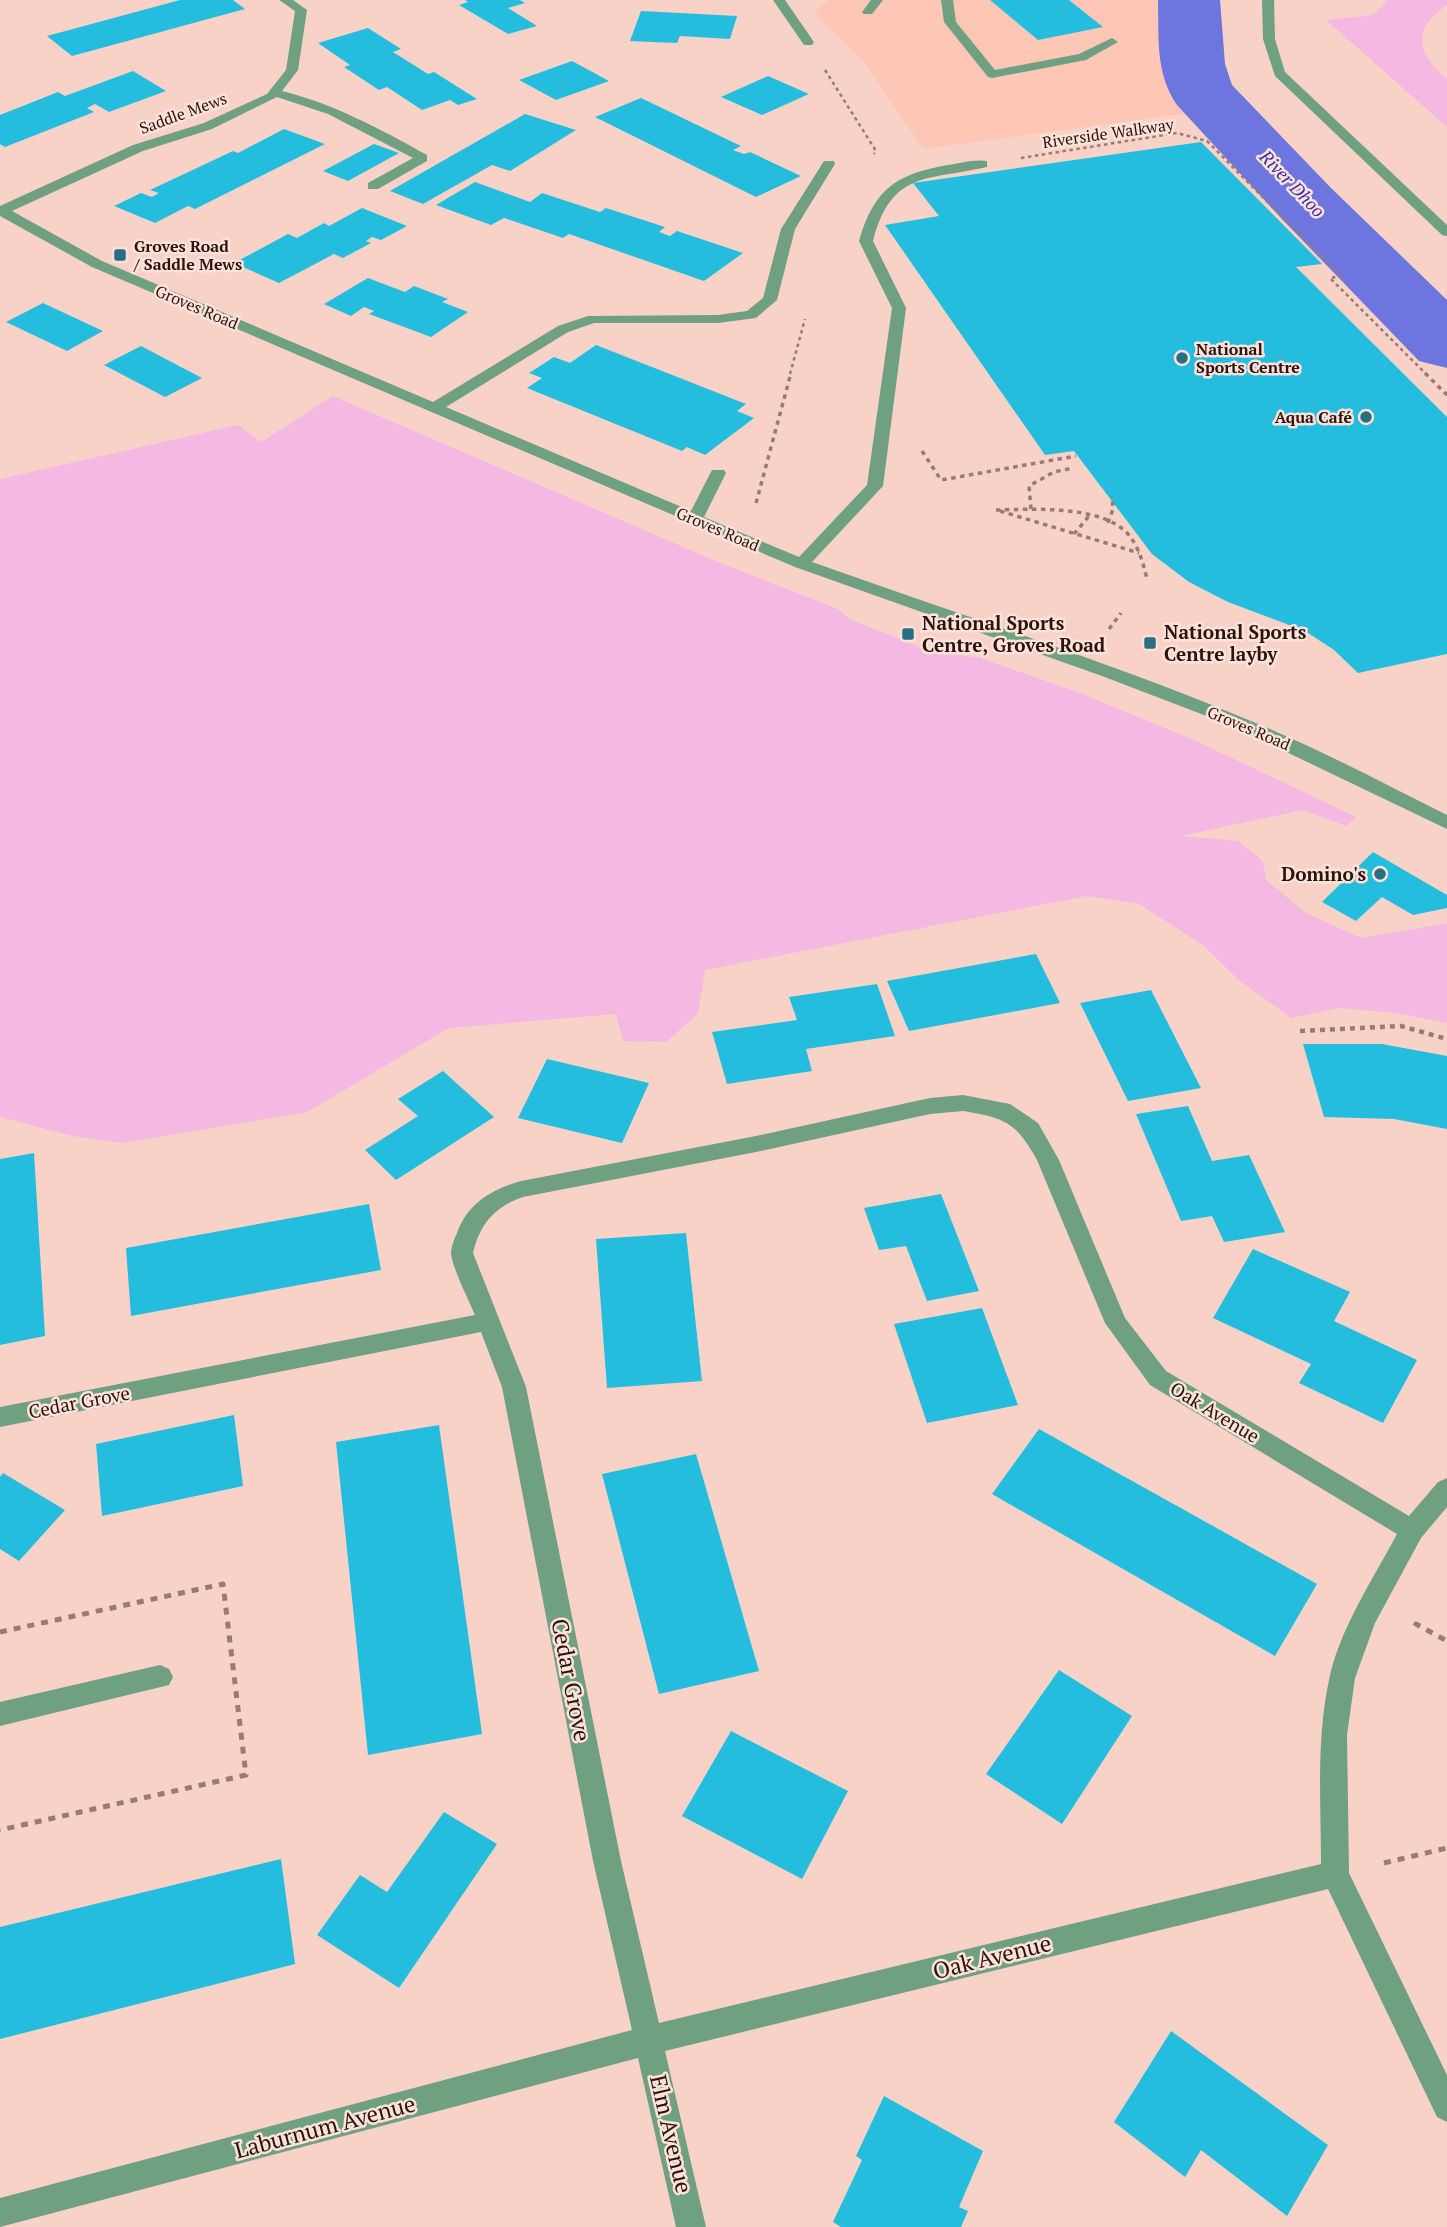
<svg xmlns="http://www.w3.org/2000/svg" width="1447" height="2227" viewBox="0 0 1447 2227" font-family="'PT Serif',serif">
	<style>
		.built { fill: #fec6b5 }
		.green { fill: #f4b8e3 }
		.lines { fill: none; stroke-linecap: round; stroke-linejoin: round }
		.river { fill: #6c76de; fill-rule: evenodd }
		.building { fill: #25bdde }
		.path-far3 { stroke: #9a7b73; stroke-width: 2.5; stroke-dasharray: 3.5 3.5; stroke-linecap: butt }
		.path-far2 { stroke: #9a7b73; stroke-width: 3.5; stroke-dasharray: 4.5 4.5; stroke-linecap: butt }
		.path-far1 { stroke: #9a7b73; stroke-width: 4.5; stroke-dasharray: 5 5; stroke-linecap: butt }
		.path { stroke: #9a7b73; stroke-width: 5; stroke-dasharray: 7 7; stroke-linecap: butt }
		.minor { fill: #6ea081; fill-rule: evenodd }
		.poi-dot { fill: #2b6e7f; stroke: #fce2db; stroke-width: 2.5 }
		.labels { text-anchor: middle; stroke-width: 5; stroke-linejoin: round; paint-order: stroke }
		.far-street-label { font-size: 16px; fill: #2a140e; stroke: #fce2db }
		.far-poi-label { font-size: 16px; font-weight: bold; fill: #2a140e; stroke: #fce2db; text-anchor: start }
		.far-water-label { font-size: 18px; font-style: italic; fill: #362ea8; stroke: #fce2db }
		.poi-label { font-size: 19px; font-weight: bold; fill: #2a140e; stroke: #fce2db; text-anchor: start }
		.street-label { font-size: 19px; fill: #2a140e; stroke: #fce2db }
		.near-street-label { font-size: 23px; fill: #2a140e; stroke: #fce2db }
	</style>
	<rect width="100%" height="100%" fill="#f8d2c7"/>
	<!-- built -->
	<path class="built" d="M 828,0 L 1166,0 L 1168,64 L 1196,112 L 923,149 L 864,62 L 814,13 Z"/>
	<!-- green -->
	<path class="green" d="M 1388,0 L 1447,0 L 1447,5 C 1410,30 1417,53 1447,79 L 1447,127 L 1326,20 L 1373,15 Z
		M 333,396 L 718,562 L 838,609 L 849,619 L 930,651 L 980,658 L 1080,693 L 1194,740 L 1356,817 L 1346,826 L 1303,810 L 1181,836 L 1238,841 L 1263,861 L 1266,880 L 1306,913 L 1361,938 L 1447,923 L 1447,1023 L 1395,1013 L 1340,1008 L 1291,1018 L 1240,981 L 1204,946 L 1139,904 L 1087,896 L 705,970 L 698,1014 L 666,1042 L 623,1041 L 616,1014 L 449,1028 L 307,1112 L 123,1143 L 72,1136 L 0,1117 L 0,479 L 238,425 L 261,442 Z"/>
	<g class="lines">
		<!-- river -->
		<path class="river" d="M 1158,0 L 1220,0 L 1225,64 L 1232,85 L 1331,188 L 1447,300 L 1447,368 L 1419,361 L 1281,218 L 1177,105 C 1155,73 1159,37 1158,0 Z"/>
	</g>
	<!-- building -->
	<path class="building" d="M 180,0 L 233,0 L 245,9 L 72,56 L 47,36 Z
		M 465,0 L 520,0 L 525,3 L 508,8 L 537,26 L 508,34 L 459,5 L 468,2 Z
		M 990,0 L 1069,0 L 1103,27 L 1038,40 Z
		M 641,11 L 737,16 L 730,39 L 680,36 L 677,43 L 630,41 Z
		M 368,28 L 401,49 L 393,52 L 428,74 L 434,72 L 477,99 L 458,105 L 450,100 L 422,110 L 387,87 L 379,90 L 344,67 L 350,65 L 318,43 Z
		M 572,61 L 609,81 L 556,100 L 519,80 Z
		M 133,71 L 166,91 L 109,112 L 95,104 L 87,108 L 94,112 L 5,147 L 0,144 L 0,115 L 58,92 L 65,96 Z
		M 768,76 L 809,94 L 762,115 L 721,97 Z
		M 641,98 L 741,146 L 733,150 L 744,154 L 750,152 L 801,176 L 756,197 L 595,117 Z
		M 525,114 L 576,130 L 510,171 L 492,165 L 423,204 L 390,191 Z
		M 284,129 L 325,144 L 195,209 L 188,206 L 155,223 L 114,206 L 141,193 L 152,197 L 159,193 L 150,190 L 233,151 L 238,153 Z
		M 1201,142 L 1322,264 L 1296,267 L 1447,417 L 1447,654 L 1358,673 L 1334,650 L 1305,631 L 1228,602 L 1189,582 L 1152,554 L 1074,451 L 1045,455 L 885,225 L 939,216 L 913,183 Z
		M 374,144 L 399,153 L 348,181 L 323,171 Z
		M 475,182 L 530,202 L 542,193 L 600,212 L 606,208 L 665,227 L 659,232 L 670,236 L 677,231 L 743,253 L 704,281 L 569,234 L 563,238 L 504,218 L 491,225 L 436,205 Z
		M 362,208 L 407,226 L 381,240 L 372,237 L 366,241 L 371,243 L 343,258 L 334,254 L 279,283 L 234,263 L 288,234 L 297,238 L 324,223 L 329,226 Z
		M 368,278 L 405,292 L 414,286 L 448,299 L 442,302 L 468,312 L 431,337 L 369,314 L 374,311 L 364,307 L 351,316 L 324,304 Z
		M 43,303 L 103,331 L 67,351 L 6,322 Z
		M 596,345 L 746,404 L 737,411 L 754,418 L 705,455 L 687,447 L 682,451 L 527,388 L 542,378 L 529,373 L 554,357 L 570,363 Z
		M 141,346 L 202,378 L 165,397 L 104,365 Z
		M 1373,852 L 1447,895 L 1447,908 L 1413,915 L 1382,897 L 1356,921 L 1322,902 Z
		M 1036,954 L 1060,1003 L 909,1031 L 887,981 Z
		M 877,984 L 895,1036 L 806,1049 L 812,1071 L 727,1084 L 712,1032 L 797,1020 L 789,997 Z
		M 1151,990 L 1201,1088 L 1128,1101 L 1080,1003 Z
		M 1303,1044 L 1382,1044 L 1447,1056 L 1447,1129 L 1394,1119 L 1324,1117 Z
		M 547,1059 L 649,1083 L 622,1143 L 518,1118 Z
		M 443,1071 L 494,1117 L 396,1180 L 365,1150 L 418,1116 L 398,1099 Z
		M 1188,1106 L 1212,1161 L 1249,1155 L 1285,1232 L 1224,1242 L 1212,1216 L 1181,1221 L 1136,1114 Z
		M 34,1153 L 45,1336 L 0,1345 L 0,1159 Z
		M 941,1194 L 979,1291 L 927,1301 L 906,1246 L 879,1250 L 864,1208 Z
		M 369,1204 L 381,1270 L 131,1316 L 126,1248 Z
		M 686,1233 L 702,1381 L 607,1388 L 596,1239 Z
		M 1253,1249 L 1350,1292 L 1334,1321 L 1417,1360 L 1383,1423 L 1299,1383 L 1311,1364 L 1213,1318 Z
		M 982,1308 L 1018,1405 L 927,1423 L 894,1324 Z
		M 234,1415 L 243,1486 L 102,1516 L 96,1444 Z
		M 439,1425 L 482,1734 L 368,1755 L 336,1442 Z
		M 1039,1429 L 1317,1584 L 1275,1656 L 992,1494 Z
		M 696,1454 L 759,1671 L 659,1694 L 602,1474 Z
		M 3,1473 L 65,1510 L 19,1561 L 0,1549 L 0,1477 Z
		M 1059,1670 L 1132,1716 L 1062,1824 L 986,1774 Z
		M 731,1731 L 848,1791 L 802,1879 L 682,1816 Z
		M 444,1812 L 497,1844 L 399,1988 L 317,1935 L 360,1875 L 387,1892 Z
		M 281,1859 L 295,1964 L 0,2039 L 0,1927 Z
		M 1171,2031 L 1328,2145 L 1287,2216 L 1201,2150 L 1185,2177 L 1114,2122 Z
		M 884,2096 L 983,2151 L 959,2207 L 968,2211 L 961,2227 L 841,2227 L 833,2222 L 862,2160 L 856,2156 Z"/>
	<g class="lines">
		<!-- path-far3 -->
		<path class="path-far3" d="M 825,70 L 876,151 L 874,154
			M 1021,158 L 1177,133 L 1207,141 L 1341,276 L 1330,278 L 1426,374
			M 790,374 L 805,319"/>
		<!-- path-far2 -->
		<path class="path-far2" d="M 1425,373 L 1447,395
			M 922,451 L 941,480 L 1076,456
			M 756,503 L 791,373
			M 1031,509 L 1029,486 L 1054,472 L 1073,468
			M 996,510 C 1032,509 1102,505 1128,534 C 1139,547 1143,563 1147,579
			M 1000,511 L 1139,553
			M 1108,523 L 1113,509 L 1112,496
			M 1074,534 L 1089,516
			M 1109,629 L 1121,613"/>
		<!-- path-far1 -->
		<path class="path-far1" d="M 1300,1031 L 1401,1026 L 1447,1039"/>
		<!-- path -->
		<path class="path" d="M 1415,1626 L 1416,1624 L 1447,1641
			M 0,1632 L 223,1584 L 246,1775 L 0,1830
			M 1384,1863 L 1447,1848"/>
		<!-- minor -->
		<path class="minor" d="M 279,0 L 293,0 L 307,10 L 298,70 L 282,91 C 334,104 380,129 427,155 L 427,161 L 378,189 L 368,189 L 368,183 L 413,158 L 328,114 L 277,97 L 212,129 L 143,151 L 12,211 L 102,261 L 433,402 L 558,326 L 588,316 L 718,315 L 747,311 L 763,298 L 781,229 L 824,161 L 834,161 L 835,164 L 795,229 L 777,300 L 756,318 L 718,323 L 594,323 L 568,332 L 446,407 L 691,511 L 712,470 L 724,470 L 726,473 L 704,517 L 799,557 L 867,485 L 892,308 L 859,241 C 874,189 896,174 948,165 C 960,163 975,159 987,161 L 987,167 C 926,181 892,170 873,241 L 906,308 L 883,486 L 812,562 C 955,613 1101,659 1241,717 C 1312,745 1379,781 1447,815 L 1447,829 L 1230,725 L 1102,676 L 795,567 L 92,267 L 0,216 L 0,206 L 133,145 L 204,123 L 267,94 L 286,70 L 295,11 Z
			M 773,0 L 785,0 L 814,42 L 812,45 L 804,45 Z
			M 871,0 L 883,0 L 872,14 L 864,14 L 862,12 Z
			M 941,0 L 953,0 L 956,22 L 995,70 L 1079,54 L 1112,38 L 1118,42 L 1086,60 L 992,78 L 988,77 L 944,22 Z
			M 1262,0 L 1274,0 L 1275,39 L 1285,72 L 1447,225 L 1447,236 L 1442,235 L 1275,76 L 1263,39 Z
			M 963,1095 L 1010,1104 L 1038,1123 L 1059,1160 L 1125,1318 L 1166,1371 L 1409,1516 L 1438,1482 L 1447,1478 L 1447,1507 L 1421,1538 L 1375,1623 L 1355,1678 L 1347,1735 L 1349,1873 L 1447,2075 L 1447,2122 L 1437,2117 L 1328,1889 L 665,2051 L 706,2227 L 676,2227 L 638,2058 L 0,2227 L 0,2198 L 632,2030 L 593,1861 L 502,1387 L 481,1332 L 0,1427 L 0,1407 L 475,1315 C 468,1298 454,1272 451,1254 C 451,1248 454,1239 457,1233 C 468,1203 491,1190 521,1181 L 756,1136 L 930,1098 ZM 963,1111 C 1005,1118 1016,1122 1037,1160 L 1105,1323 L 1150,1385 L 1397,1534 C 1373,1579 1339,1630 1329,1680 C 1316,1741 1321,1803 1321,1864 L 659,2023 L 621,1861 L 526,1387 L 473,1253 C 480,1224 494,1207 523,1197 L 756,1152 L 930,1114 Z
			M 160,1665 L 169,1669 L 173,1677 L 169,1685 L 0,1726 L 0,1702 Z"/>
	</g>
	<!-- markers -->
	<g class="poi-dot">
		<rect x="113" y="248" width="14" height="14" rx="3.5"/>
		<circle cx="1182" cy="358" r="7"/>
		<circle cx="1366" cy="417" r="7"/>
		<rect x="901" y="627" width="14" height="14" rx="3.5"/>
		<rect x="1143" y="636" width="14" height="14" rx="3.5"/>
		<circle cx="1380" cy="874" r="7"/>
	</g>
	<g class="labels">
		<!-- far-street labels -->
		<g class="far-street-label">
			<text transform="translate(183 113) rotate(-20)" y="6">Saddle Mews</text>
			<text transform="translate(1108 133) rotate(-8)" y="6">Riverside Walkway</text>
			<text transform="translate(197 307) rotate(23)" y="6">Groves Road</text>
			<text transform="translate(718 529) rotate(23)" y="6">Groves Road</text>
			<text transform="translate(1249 728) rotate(23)" y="6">Groves Road</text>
		</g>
		<!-- far-poi labels -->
		<g class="far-poi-label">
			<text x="134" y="252">Groves Road<tspan x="134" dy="18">/ Saddle Mews</tspan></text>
			<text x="1196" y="355">National<tspan x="1196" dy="18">Sports Centre</tspan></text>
			<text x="1352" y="423" text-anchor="end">Aqua Café</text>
		</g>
		<!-- far-water labels -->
		<g class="far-water-label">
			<text transform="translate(1292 184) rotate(46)" y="6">River Dhoo</text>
		</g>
		<!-- poi labels -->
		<g class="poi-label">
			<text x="922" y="630">National Sports<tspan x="922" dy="22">Centre, Groves Road</tspan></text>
			<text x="1164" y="639">National Sports<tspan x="1164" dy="22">Centre layby</tspan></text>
			<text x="1366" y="881" text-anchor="end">Domino's</text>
		</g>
		<!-- street labels -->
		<g class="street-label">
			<text transform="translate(79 1402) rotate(-11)" y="7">Cedar Grove</text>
			<text transform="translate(1215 1412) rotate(31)" y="7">Oak Avenue</text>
		</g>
		<!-- near-street labels -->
		<g class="near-street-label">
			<text transform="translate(571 1680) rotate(79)" y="8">Cedar Grove</text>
			<text transform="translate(992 1957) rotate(-14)" y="8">Oak Avenue</text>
			<text transform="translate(325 2127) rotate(-15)" y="8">Laburnum Avenue</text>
			<text transform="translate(671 2134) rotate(77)" y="8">Elm Avenue</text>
		</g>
	</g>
</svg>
